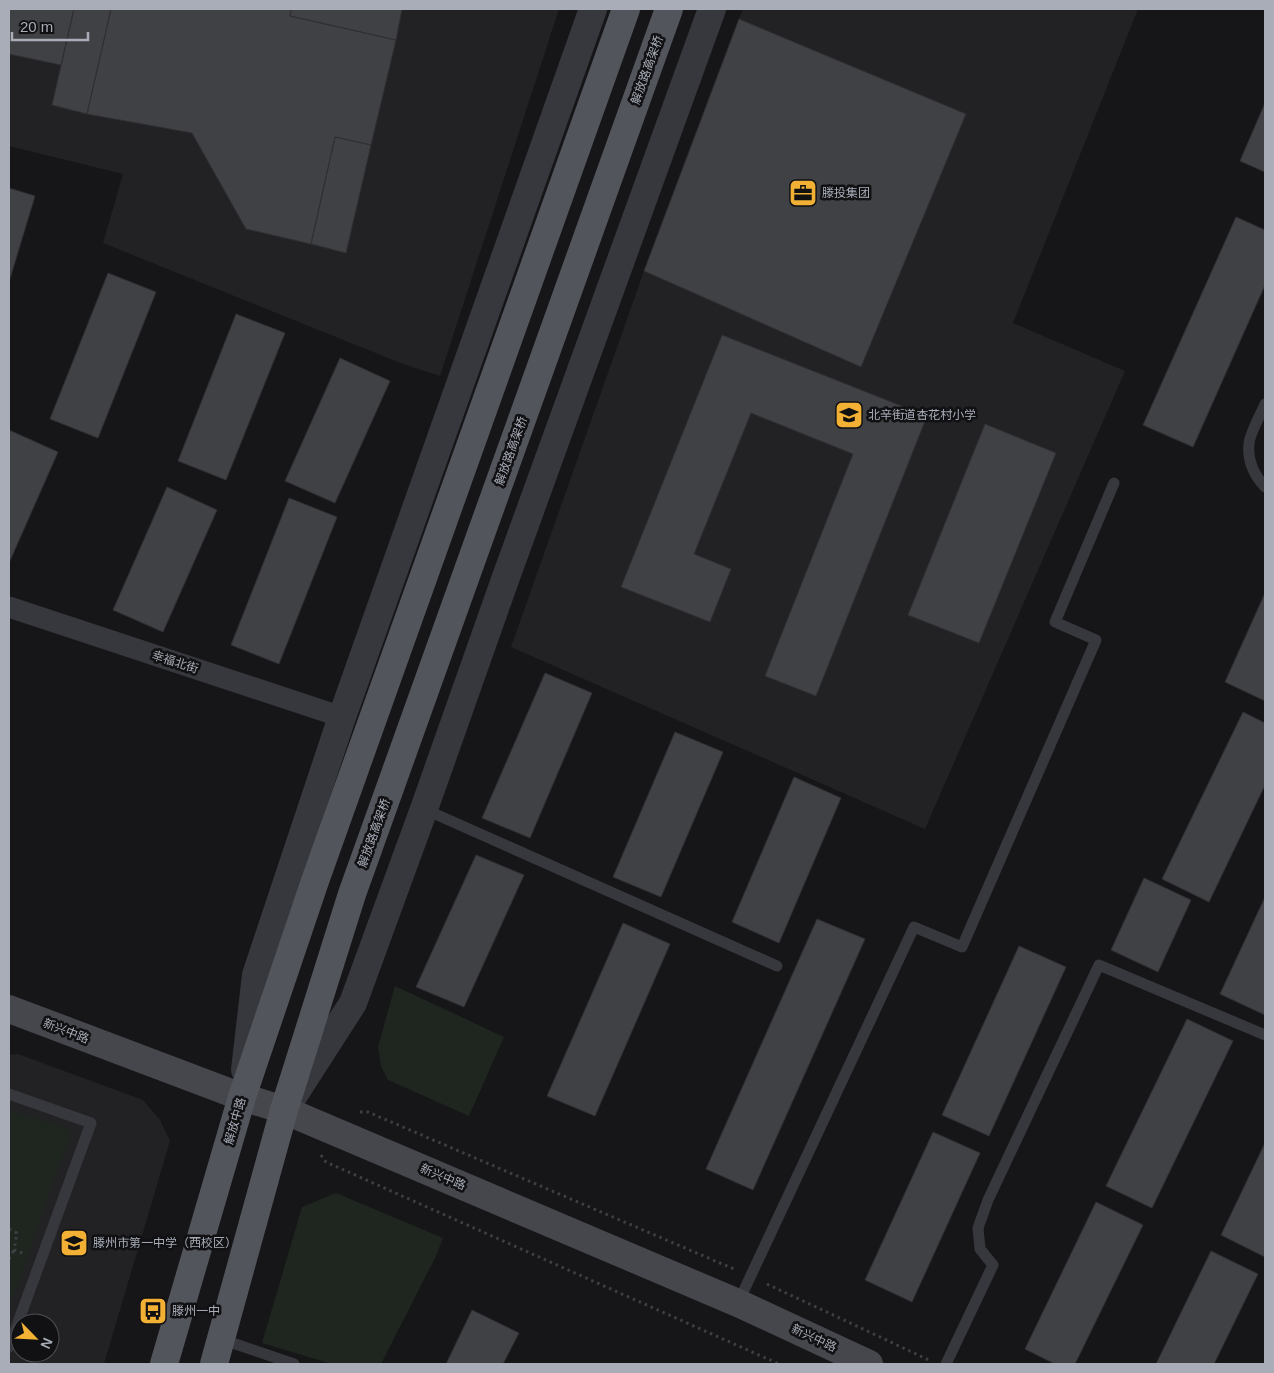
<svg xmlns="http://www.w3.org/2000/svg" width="1274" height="1373" viewBox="0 0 1274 1373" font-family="Helvetica,'Noto Sans SC',sans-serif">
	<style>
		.built { fill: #222225; fill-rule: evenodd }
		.green { fill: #1e261f }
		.building { fill: #404145; stroke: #303034 }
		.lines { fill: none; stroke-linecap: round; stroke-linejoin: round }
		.path { stroke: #3d3f44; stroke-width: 3; stroke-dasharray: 2.5 4; stroke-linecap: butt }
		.service { stroke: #37383d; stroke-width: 11 }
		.minor { stroke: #37383d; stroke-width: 21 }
		.tertiary { stroke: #37383d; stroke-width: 28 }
		.secondary { stroke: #45474d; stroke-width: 28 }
		.primary { stroke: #53555c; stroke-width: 28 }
		.labels { text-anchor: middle; stroke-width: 5; stroke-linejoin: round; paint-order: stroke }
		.street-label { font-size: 12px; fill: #a8adb8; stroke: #111113 }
		.poi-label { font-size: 12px; fill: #a8adb8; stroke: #111113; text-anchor: start }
	</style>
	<rect width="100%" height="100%" fill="#161618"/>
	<!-- built -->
	<path class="built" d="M 9,9 L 559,9 L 440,376 L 403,364 L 103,243 L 123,174 L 9,146 Z
		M 743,9 L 1138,9 L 1013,323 L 1125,371 L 925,829 L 511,647 L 644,271 L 861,367 L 966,114 L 739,19 Z
		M 18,1054 L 143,1100 L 160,1120 L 170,1141 L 104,1364 L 9,1364 L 9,1055 ZM 20,1323 L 50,1323 L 50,1353 L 20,1353 Z"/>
	<!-- green -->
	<path class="green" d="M 395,986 L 504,1037 L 469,1116 L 388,1080 L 381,1066 L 378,1047 Z
		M 9,1110 L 72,1130 L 9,1308 Z
		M 336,1193 L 443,1238 L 436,1256 L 381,1364 L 332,1364 L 262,1343 L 302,1207 Z"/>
	<!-- building -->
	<path class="building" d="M 9,9 L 74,9 L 61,65 L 9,54 Z
		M 74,9 L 111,9 L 87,114 L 52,105 Z
		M 111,9 L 291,9 L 290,16 L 396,40 L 371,145 L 335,137 L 311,244 L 246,229 L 192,133 L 87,114 Z
		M 291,9 L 402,9 L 396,40 L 290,16 Z
		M 739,19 L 966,114 L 861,367 L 644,271 Z
		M 1265,103 L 1265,172 L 1240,161 Z
		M 335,137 L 371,145 L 346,253 L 311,244 Z
		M 9,188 L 35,196 L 9,282 Z
		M 1236,217 L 1265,230 L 1265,285 L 1193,447 L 1143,425 Z
		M 108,273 L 156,292 L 98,438 L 50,419 Z
		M 236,314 L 285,333 L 226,480 L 178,461 Z
		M 722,335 L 927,416 L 816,696 L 765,676 L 853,454 L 751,413 L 694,554 L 731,569 L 710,622 L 621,587 Z
		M 340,358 L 390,381 L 335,503 L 285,481 Z
		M 985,424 L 1056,453 L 979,643 L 908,615 Z
		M 9,430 L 58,452 L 9,563 Z
		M 167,487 L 217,510 L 163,632 L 113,610 Z
		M 289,498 L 337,517 L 279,664 L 231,645 Z
		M 1265,593 L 1265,701 L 1225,682 Z
		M 545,673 L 592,693 L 530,838 L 482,818 Z
		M 1243,712 L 1265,723 L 1265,785 L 1209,902 L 1162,879 Z
		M 675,732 L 723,752 L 661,897 L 613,877 Z
		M 794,777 L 841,798 L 779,943 L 732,922 Z
		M 476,855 L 524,875 L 464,1007 L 416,987 Z
		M 1144,878 L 1191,900 L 1158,972 L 1111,950 Z
		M 1265,897 L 1265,1015 L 1220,994 Z
		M 817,919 L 865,939 L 753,1190 L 706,1169 Z
		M 623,923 L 670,944 L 595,1116 L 547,1096 Z
		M 1019,946 L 1066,967 L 989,1136 L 942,1115 Z
		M 1187,1019 L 1233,1041 L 1152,1208 L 1106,1186 Z
		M 933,1132 L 980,1153 L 912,1302 L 865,1280 Z
		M 1265,1143 L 1265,1257 L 1221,1235 Z
		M 1096,1202 L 1143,1225 L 1075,1364 L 1055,1364 L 1025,1349 Z
		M 1211,1251 L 1258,1274 L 1214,1364 L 1156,1364 Z
		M 472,1310 L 519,1333 L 503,1364 L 446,1364 Z"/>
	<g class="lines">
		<!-- path -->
		<path class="path" d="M 360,1112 L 368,1112 L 734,1269
			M 321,1155 L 326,1162 L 779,1364
			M 9,1229 L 17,1233 L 14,1250 L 25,1254
			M 9,1259 L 14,1250
			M 767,1284 L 929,1360"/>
		<!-- service -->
		<path class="service" d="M 1265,404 C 1261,414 1249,435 1249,444 C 1247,461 1254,475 1265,487
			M 424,809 L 777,966
			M 9,1094 L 91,1123 L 9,1347
			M 738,1303 L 914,927 L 962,947 L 1096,640 L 1055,622 L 1114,483
			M 221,1339 L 294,1364
			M 946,1364 L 993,1265 L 980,1249 L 978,1228 L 988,1200 L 1099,965 L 1265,1035"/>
		<!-- minor -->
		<path class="minor" d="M 9,607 L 342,717"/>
		<!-- tertiary -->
		<path class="tertiary" d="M 245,1070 L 256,975 L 342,717 L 593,9
			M 292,1098 L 353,1003 L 424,809 L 506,577 L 712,9"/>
		<!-- secondary -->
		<path class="secondary" d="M 9,1009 L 242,1097 L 284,1110 L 738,1303 L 869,1364"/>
		<!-- primary -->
		<path class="primary" d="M 164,1364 L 242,1097 L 315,881 L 626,9
			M 214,1364 L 284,1110 L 352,894 L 669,9"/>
	</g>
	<!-- icons -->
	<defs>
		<symbol id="office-square" viewBox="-11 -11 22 22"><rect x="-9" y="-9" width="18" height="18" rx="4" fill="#f2b134" stroke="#111113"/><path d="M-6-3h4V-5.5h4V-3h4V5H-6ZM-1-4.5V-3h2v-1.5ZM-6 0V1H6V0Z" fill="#111"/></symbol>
		<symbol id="school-square" viewBox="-11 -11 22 22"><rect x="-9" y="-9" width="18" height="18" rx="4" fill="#f2b134" stroke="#111113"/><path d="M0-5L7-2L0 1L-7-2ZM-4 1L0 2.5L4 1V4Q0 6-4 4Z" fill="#111"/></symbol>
		<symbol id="bus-square" viewBox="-11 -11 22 22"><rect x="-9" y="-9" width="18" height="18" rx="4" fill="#f2b134" stroke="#111113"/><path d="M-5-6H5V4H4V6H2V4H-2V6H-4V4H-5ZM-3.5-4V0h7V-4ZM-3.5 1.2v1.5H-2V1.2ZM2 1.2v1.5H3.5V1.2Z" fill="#111"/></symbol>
	</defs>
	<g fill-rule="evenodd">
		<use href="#office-square" x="787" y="177" width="32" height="32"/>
		<use href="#school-square" x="833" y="399" width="32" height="32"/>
		<use href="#school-square" x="58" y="1227" width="32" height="32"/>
		<use href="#bus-square" x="137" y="1295" width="32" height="32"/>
	</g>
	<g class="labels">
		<!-- street labels -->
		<g class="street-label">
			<text transform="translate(647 70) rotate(-70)" y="4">解放路高架桥</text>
			<text transform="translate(511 451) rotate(-70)" y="4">解放路高架桥</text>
			<text transform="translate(175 662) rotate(18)" y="4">幸福北街</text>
			<text transform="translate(374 833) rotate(-70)" y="4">解放路高架桥</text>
			<text transform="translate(66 1031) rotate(21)" y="4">新兴中路</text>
			<text transform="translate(235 1121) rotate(-74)" y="4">解放中路</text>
			<text transform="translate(443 1177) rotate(23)" y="4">新兴中路</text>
			<text transform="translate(814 1338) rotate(25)" y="4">新兴中路</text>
		</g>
		<!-- poi labels -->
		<g class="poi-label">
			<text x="822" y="197">滕投集团</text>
			<text x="868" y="419">北辛街道杏花村小学</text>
			<text x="93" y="1247">滕州市第一中学（西校区）</text>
			<text x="172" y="1315">滕州一中</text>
		</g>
	</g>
	<!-- border -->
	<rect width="1274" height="1373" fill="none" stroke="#a8adb8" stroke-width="20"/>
	<!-- north arrow -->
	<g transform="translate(35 1338) rotate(114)"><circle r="24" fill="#111113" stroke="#4d4f55"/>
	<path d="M0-4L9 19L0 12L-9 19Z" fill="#f2b134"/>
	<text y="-8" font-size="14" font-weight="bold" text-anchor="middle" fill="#a8adb8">N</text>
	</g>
	<!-- scale -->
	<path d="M12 32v8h76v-8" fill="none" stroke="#a8adb8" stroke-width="2.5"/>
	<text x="20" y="32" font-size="15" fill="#a8adb8" stroke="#111113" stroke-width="4" paint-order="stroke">20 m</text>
</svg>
